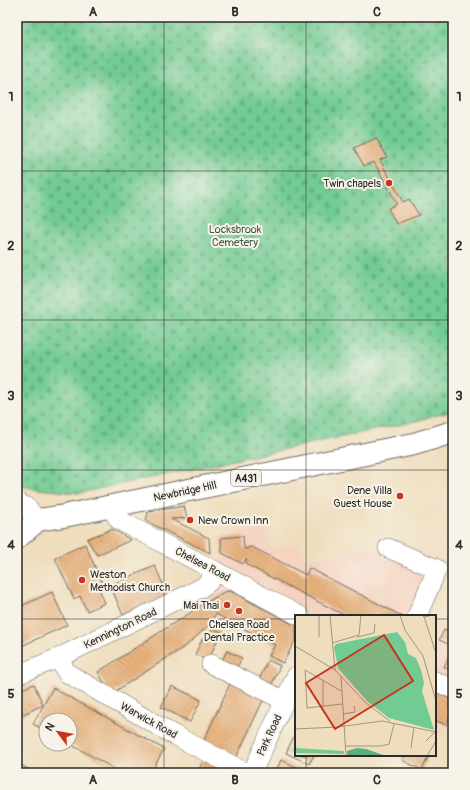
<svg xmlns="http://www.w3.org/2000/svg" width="470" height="790" viewBox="0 0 470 790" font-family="Pangolin,sans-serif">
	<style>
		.built { fill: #f4d3c1 }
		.cemetery { fill: url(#cemetery-stones); stroke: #4e7b5e }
		.building { fill: url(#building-back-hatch) }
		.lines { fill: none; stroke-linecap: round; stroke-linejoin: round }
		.minor-casing { stroke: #706a5e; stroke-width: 20 }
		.major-casing { stroke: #706a5e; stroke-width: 24 }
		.minor { stroke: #fff; stroke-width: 19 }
		.major { stroke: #fff; stroke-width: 22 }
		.grid { fill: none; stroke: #2b2b2b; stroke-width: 1; stroke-opacity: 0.55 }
		.poi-dot { fill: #c8321e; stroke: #f7f3e8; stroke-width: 1.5 }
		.labels { text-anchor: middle; stroke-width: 4; stroke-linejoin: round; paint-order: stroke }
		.shield { fill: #f7f3e8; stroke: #686764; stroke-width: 1 }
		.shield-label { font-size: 10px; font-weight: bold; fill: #2b2b2b }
		.poi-label { font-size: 11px; fill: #2b2b2b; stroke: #f7f3e8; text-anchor: end }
		.park-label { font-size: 11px; fill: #405b4a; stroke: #f7f3e8 }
		.street-label { font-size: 11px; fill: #2b2b2b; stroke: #f7f3e8 }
		.inset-road { fill: none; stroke: #a19683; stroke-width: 1 }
		.view { fill: #c8321e; fill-opacity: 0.15; stroke: #c8321e; stroke-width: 2 }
		.inset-edge { fill: none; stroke: #2b2b2b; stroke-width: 2 }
		.neatline { fill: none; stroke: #2b2b2b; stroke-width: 1.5 }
		.grid-label { font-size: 13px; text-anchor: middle; font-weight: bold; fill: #2b2b2b }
	</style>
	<defs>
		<pattern id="cemetery-stones" width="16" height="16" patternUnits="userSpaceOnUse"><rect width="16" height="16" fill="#71cb92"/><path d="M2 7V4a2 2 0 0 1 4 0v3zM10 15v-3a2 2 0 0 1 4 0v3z" fill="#62ae7e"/></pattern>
		<pattern id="building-back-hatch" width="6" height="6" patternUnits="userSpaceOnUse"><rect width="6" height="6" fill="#e7b27e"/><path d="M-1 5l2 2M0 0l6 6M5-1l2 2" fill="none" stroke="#c6996d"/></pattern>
	</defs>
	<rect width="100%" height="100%" fill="#f7f3e8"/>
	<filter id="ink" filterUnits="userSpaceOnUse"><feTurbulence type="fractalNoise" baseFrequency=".025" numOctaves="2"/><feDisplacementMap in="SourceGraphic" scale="8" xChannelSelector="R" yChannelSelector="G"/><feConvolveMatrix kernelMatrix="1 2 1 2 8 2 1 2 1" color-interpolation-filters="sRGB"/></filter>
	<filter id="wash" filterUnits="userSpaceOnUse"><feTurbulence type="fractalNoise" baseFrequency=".012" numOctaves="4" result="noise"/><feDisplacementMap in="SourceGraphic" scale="16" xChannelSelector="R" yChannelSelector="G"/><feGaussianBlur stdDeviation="0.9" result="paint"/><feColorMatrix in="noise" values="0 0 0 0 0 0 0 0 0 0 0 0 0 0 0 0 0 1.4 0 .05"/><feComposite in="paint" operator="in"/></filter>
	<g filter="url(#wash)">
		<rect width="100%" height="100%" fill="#efdebe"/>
		<!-- built -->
		<path class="built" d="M 267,530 L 271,549 L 299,543 L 303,559 L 371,549 L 443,580 L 427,616 L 296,616 L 296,659 L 187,602 L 223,583 L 217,536 Z
			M 435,622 L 453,630 L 453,711 L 442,736 L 435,733 Z"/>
		<!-- cemetery -->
		<path class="cemetery" d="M 17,17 L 453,17 L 453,411 L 408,423 L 79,493 L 37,489 L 17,485 Z"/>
		<g id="blocks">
			<!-- building -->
			<path class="building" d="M 376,138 L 387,157 L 380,160 L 403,202 L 409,199 L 419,215 L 396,224 L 388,208 L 397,204 L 374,162 L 364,166 L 354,148 Z
				M 184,506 L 187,518 L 171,519 L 209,538 L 210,553 L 146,521 L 148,512 Z
				M 112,529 L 131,540 L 97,555 L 87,539 Z
				M 243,536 L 244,549 L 252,547 L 306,575 L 309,568 L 402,616 L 346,616 L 247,565 L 246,559 L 243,564 L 222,553 L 221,538 Z
				M 85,544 L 103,585 L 98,587 L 105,603 L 87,611 L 80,596 L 74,599 L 55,558 Z
				M 155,566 L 168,596 L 123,615 L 110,585 Z
				M 230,591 L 296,626 L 296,639 L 283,663 L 269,656 L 275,645 L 216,614 L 208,626 L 187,645 L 111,694 L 98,672 L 199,607 L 224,592 Z
				M 52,592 L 67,625 L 17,648 L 17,608 Z
				M 213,628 L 221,632 L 208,661 L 195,654 L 203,638 L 207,640 Z
				M 444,630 L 453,634 L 453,671 L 444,667 L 453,646 L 439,640 Z
				M 227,651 L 242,658 L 235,671 L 220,664 Z
				M 268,660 L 280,666 L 269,690 L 257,684 Z
				M 232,679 L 266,694 L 235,760 L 202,745 Z
				M 34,684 L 43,705 L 17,717 L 17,691 Z
				M 172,686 L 201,700 L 190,722 L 161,707 Z
				M 53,688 L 164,749 L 151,773 L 122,773 L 70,744 L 70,720 L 46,720 L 46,731 L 33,724 Z
				M 435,691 L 453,701 L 453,708 L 446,725 L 435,720 Z
				M 296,732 L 296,755 L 314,755 L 309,764 L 286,753 Z
				M 405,755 L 429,755 L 422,770 L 402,760 Z
				M 204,759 L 226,770 L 225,773 L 197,773 Z
				M 281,760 L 305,771 L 303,773 L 275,773 Z
				M 17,763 L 30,770 L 35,773 L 17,773 Z"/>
		</g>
	</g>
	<g filter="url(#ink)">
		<use href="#blocks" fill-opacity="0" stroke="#706a5e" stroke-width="1"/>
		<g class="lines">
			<defs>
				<path id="minor" d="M 17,502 L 26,507 L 38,520
					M 110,506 L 119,520 L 300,616
					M 388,548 L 437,569 L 417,616
					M 58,658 L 67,673 L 174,735 L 247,773
					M 211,664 L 285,701
					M 17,675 L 58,658 L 201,588 L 209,582 L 216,571
					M 435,681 L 453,689
					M 252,773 L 296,676"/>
				<path id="major" d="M 17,538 L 38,520 L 64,516 L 189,490 L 414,444 L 453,432"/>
			</defs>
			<!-- minor casing -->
			<use href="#minor" class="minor-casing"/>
			<!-- major casing -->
			<use href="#major" class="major-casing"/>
			<!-- minor -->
			<use href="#minor" class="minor"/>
			<!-- major -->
			<use href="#major" class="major"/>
		</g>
	</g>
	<!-- grid -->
	<path class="grid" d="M 164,17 L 164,773M 306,17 L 306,616M 17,171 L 453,171M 17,320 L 453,320M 17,470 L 453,470M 17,619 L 296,619M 435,619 L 453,619M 306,755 L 306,773"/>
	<!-- markers -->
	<g class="poi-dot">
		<circle cx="389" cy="183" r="4"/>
		<circle cx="400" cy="496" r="4"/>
		<circle cx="190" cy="520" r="4"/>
		<circle cx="82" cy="580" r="4"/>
		<circle cx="227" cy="605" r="4"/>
		<circle cx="239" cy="611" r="4"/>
	</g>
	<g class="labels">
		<!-- shield labels -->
		<rect class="shield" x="231" y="470" width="30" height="16" rx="3"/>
		<g class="shield-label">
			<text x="246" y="482">A431</text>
		</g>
		<!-- poi labels -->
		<g class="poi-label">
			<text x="381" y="187">Twin chapels</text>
			<text x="392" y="494">Dene Villa<tspan x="392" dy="13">Guest House</tspan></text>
			<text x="198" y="524" text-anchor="start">New Crown Inn</text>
			<text x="90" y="578" text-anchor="start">Weston<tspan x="90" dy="13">Methodist Church</tspan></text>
			<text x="219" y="609">Mai Thai</text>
			<text x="239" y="628" text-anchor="middle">Chelsea Road<tspan x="239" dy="13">Dental Practice</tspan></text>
		</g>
		<!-- park labels -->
		<g class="park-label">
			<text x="235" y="233">Locksbrook<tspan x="235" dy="13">Cemetery</tspan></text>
		</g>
		<!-- street labels -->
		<g class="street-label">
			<text transform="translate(185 491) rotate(-12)" y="4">Newbridge Hill</text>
			<text transform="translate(203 564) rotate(28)" y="4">Chelsea Road</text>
			<text transform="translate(120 628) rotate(-26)" y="4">Kennington Road</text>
			<text transform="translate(149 720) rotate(29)" y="4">Warwick Road</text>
			<text transform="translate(269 735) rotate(-65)" y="4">Park Road</text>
		</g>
	</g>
	<!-- overview -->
	<g transform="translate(295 615)">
		<rect width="141" height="141" fill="#efdebe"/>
		<path d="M 0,133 L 49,136 L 49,139 L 0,138 Z" fill="#71cb92"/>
		<path d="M 62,133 L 71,134 L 91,141 L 52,141 L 52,136 Z" fill="#5caf7c"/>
		<path d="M 102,17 L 110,27 L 113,39 L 121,43 L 126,55 L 129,68 L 127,76 L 139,115 L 94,103 L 72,86 L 43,53 L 39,32 L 41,29 Z" fill="#71cb92"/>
		<path class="inset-road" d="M 35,0 L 40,55M 105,0 L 110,15 L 128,41 L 141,86M 127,0 L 129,2 L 138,0M 129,2 L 141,38M 24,22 L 24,0M 62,22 L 79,18 L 80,9M 37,28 L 64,20 L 66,0M 0,31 L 40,55 L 71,88 L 95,106M 46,61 L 51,141M 28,66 L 28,92M 46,76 L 10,55 L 12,93 L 47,89M 48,99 L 60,97 L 59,91M 0,114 L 43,112 L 87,106 L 141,117M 131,126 L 140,117M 51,131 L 86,131 L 94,129 L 99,109M 116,133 L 119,112M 132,141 L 141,126"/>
		<path class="view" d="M 89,20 L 118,66 L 40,114 L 11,68 Z"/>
		<rect width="141" height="141" class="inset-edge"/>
	</g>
	<!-- margin -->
	<rect width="470" height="790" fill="none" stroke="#f7f3e8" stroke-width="44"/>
	<!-- north arrow -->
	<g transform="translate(58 732) rotate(302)"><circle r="19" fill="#f7f3e8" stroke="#a5a39c"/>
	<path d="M0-3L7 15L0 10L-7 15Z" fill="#c8321e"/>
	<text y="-6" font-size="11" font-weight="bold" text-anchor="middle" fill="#2b2b2b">N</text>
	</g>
	<rect x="22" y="22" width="426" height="746" class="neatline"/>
	<g class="grid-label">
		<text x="93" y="16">A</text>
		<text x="235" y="16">B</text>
		<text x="377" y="16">C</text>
		<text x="11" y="101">1</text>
		<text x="459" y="101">1</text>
		<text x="11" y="250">2</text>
		<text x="459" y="250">2</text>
		<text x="11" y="400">3</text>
		<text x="459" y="400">3</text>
		<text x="11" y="549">4</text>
		<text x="459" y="549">4</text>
		<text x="11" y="698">5</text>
		<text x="459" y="698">5</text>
		<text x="93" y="784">A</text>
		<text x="235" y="784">B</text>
		<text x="377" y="784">C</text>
	</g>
</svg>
